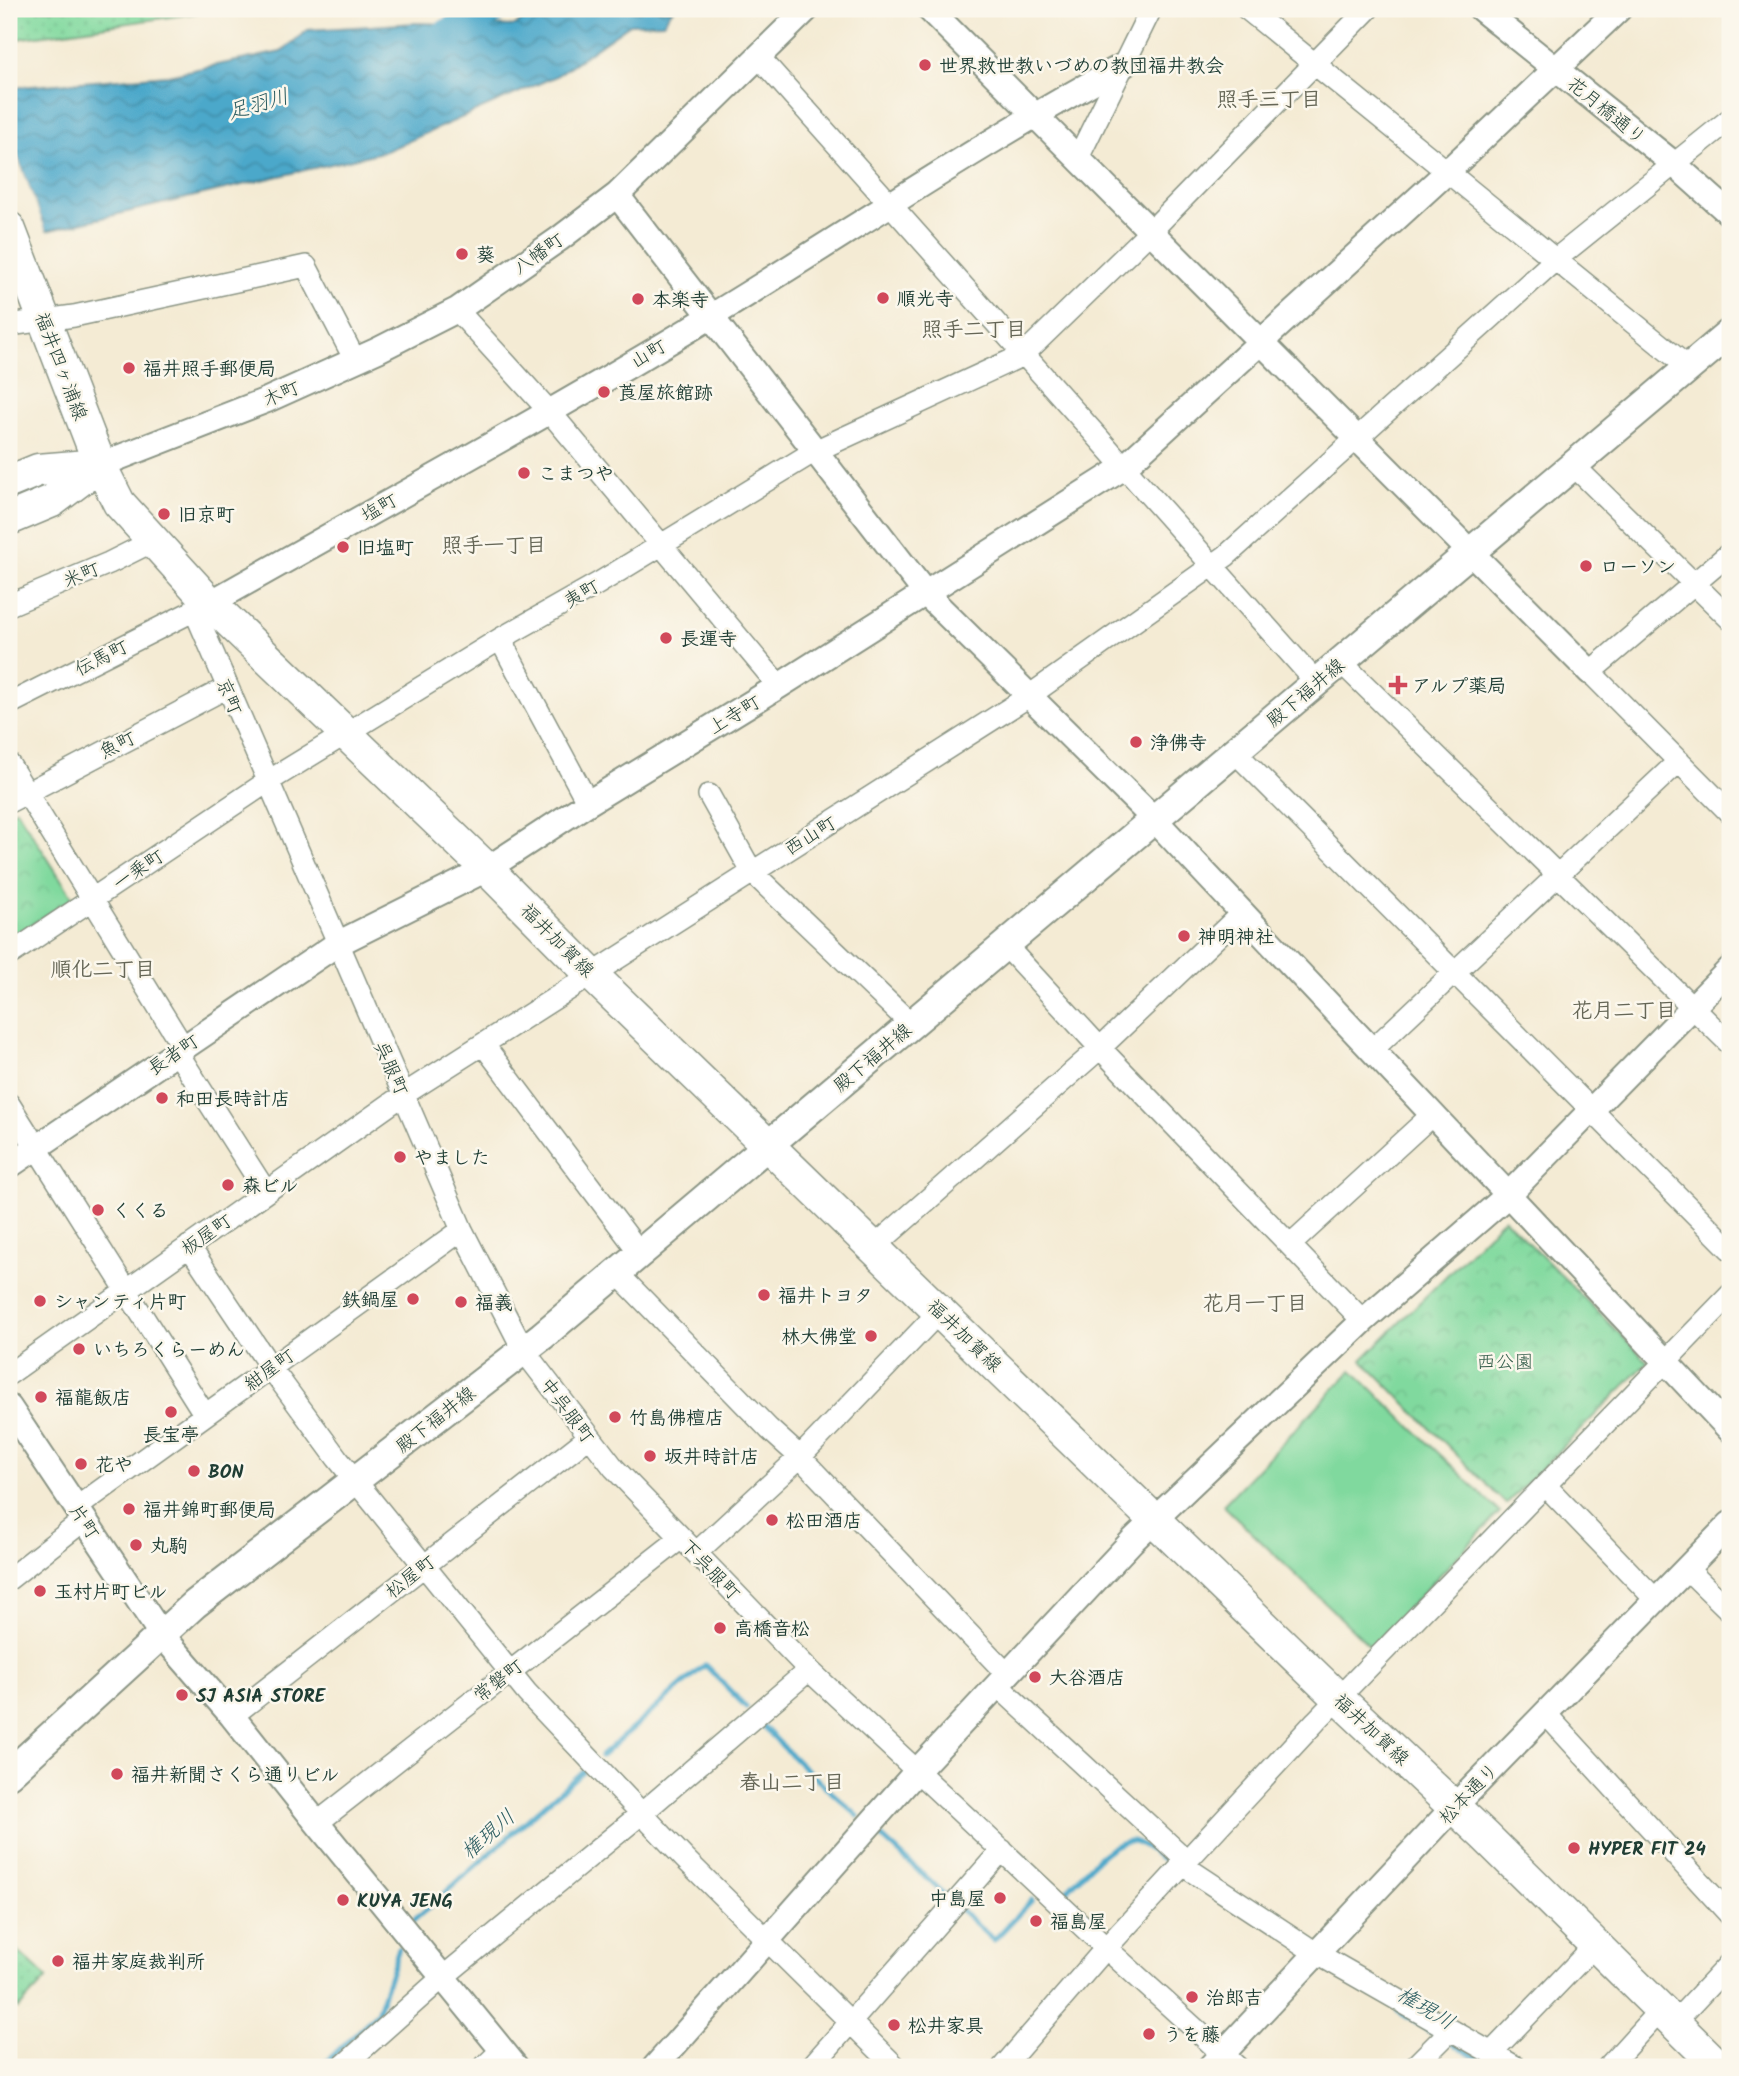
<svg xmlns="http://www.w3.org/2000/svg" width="1739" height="2076" viewBox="0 0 1739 2076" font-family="Kalam,'Klee One',sans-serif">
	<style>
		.grass { fill: url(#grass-dots); stroke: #508b69; stroke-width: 2 }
		.park { fill: url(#park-crowns); stroke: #508b69; stroke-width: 2 }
		.pitch { fill: #80d99e; stroke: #508b69; stroke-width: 2 }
		.water { fill: url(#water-waves); stroke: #35727f; stroke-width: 2 }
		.pier { fill: #f4ebd4 }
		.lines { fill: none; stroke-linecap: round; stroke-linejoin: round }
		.stream { stroke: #4ba8ca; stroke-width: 5 }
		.river { stroke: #4ba8ca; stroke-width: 32 }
		.minor-casing { stroke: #8a9484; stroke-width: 24 }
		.tertiary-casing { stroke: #8a9484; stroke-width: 28 }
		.secondary-casing { stroke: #8a9484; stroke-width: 32 }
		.primary-casing { stroke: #8a9484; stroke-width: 35 }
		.minor { stroke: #fff; stroke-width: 21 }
		.tertiary { stroke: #fff; stroke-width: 24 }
		.secondary { stroke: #fff; stroke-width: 28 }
		.primary { stroke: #fff; stroke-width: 32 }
		.poi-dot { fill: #d1495b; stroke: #fbf7ec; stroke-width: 2.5 }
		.labels { text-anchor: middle; stroke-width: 5; stroke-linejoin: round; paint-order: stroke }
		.poi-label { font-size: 19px; font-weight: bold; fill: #1f3d34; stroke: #fbf7ec; text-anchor: start }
		.street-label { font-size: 19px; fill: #1f3d34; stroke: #fbf7ec }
		.park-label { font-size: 19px; fill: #325c49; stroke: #fbf7ec }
		.neighbourhood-label { font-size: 21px; font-weight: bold; fill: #666757; stroke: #fbf7ec }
		.water-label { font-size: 21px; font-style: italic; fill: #2c5d61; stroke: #fbf7ec }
	</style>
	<defs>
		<pattern id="grass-dots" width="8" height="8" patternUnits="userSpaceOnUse" patternTransform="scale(1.75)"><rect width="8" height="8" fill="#80d99e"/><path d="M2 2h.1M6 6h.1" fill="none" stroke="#6ebb89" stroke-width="1.8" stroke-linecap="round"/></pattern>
		<pattern id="park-crowns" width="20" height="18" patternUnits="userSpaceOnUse" patternTransform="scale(1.75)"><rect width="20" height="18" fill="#80d99e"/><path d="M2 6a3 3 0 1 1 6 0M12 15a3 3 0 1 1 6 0" fill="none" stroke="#6ebb89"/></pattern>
		<pattern id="water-waves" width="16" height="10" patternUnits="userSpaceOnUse" patternTransform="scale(1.75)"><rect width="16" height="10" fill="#4ba8ca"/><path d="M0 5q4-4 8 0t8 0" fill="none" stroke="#3e8aa5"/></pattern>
	</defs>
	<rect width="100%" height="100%" fill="#fbf7ec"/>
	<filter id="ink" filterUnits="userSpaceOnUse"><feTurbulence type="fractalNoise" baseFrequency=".0143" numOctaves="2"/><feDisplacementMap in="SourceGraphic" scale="14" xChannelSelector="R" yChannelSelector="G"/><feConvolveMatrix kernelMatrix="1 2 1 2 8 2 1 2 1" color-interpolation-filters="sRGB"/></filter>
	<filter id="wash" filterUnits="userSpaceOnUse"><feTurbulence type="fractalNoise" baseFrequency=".00686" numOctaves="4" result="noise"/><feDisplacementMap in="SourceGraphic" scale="28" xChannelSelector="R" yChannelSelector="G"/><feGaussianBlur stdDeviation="1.57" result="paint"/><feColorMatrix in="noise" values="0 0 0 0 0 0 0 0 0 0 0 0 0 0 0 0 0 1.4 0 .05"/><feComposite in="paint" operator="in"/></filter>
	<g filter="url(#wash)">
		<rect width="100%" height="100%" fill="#f4ebd4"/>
		<!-- grass -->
		<path class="grass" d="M 9,9 L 211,9 L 191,14 L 9,40 Z
			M 9,1943 L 47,1978 L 18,2009 L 9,2000 Z"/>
		<!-- park -->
		<path class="park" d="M 16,809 L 73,898 L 9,939 L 9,814 Z
			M 1504,1218 L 1648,1362 L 1506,1504 L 1362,1360 Z"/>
		<!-- pitch -->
		<path class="pitch" d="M 1352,1370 L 1500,1512 L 1371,1647 L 1223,1505 Z"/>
		<!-- water -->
		<path class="water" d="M 535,9 L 673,9 L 663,23 L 630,24 L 556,76 L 386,151 L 46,231 L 9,134 L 9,88 L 168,75 L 281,52 L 308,30 L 417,23 L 515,26 Z"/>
		<!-- pier -->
		<path class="pier" d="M 9,134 L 46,231 L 47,234 L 42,232 L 9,144 Z"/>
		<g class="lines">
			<!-- stream -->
			<path class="stream" d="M 759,1722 L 798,1762 L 858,1816
				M 601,1756 L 705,1665 L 746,1707
				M 877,1833 L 946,1896
				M 1059,1890 L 1063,1895 C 1077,1880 1115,1833 1136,1842 C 1146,1846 1155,1854 1164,1860
				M 961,1910 L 994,1940 L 1032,1900
				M 412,1922 L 584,1770
				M 1398,2011 L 1437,2036
				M 1446,2040 L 1495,2067
				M 321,2067 L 377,2013 L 399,1948"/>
			<!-- river -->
			<path class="river" d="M 429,46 L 492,9"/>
		</g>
	</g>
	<g filter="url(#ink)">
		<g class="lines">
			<defs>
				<path id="minor" d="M 1247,9 L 1689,368
					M 758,56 L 1316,682
					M 1078,158 L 1151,9
					M 457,310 L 550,412 L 779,686
					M 9,325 L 74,316 L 306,266 L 355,360
					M 1573,465 L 1730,619
					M 1730,553 L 1590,672 L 1730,813
					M 9,605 L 109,563 L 153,541
					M 194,609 L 462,1230 L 524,1351 L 614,1468 L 809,1670 L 1106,1948 L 1237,2067
					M 500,639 L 588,803
					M 1341,662 L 1730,1044
					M 9,704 L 205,605
					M 1234,751 L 1730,1249
					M 9,764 L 183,1047
					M 709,795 L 752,872 L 911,1024
					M 9,802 L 226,688
					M 1005,945 L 1100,1048 L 1363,1321
					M 9,955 L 267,782 L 500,639 L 599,583 L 815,451 L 1023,355 L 1151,231 L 1368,9
					M 483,1044 L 640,1253
					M 1372,1050 L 1679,761
					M 177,1052 L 266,1192
					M 9,1104 L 205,1415
					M 1290,1245 L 1433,1114
					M 189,1246 L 271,1368 L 337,1458 L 527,1693 L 685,1859 L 896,2067
					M 874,1247 L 1100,1048 L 1242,913
					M 617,1273 L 769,1429 L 800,1457 L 1007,1674
					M 9,1374 L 403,1095 L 1029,696 L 1226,556 L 1556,259 L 1730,119
					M 1546,1486 L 1656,1600
					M 76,1508 L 462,1230
					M 696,1553 L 800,1457 L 940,1311
					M 1687,1569 L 1730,1611
					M 9,1579 L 84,1520
					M 997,1685 L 1186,1860
					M 1545,1713 L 1730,1915
					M 232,1716 L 589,1437
					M 317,1823 L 681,1538
					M 1181,1864 L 1316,1953 L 1516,2067
					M 1674,2023 L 1730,1963
					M 1491,2053 L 1595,1945
					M 342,2067 L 443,1977 L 641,1814 L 809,1670
					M 484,2067 L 502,2050
					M 811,2067 L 1002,1850
					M 1003,2067 L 1106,1948 L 1316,1721 L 1730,1295
					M 1414,2067 L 1450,2031
					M 1608,2067 L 1660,2010"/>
				<path id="tertiary" d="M 929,9 L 1590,672
					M 1481,9 L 1674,164 L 1730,214
					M 617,195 L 926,594 L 1154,819 L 1730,1430
					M 100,465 L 267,400 L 378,350 L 457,310 L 559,239 L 617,195 L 807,9
					M 210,603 C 377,508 546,417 710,317 C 848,233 982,142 1124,65
					M 9,1166 L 337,944 L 487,869 L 588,803 L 779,686 L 1123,468 L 1447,172 L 1619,9
					M 9,1407 L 161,1634 L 232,1716 L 317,1823 L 516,2067
					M 655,2067 L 917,1771 L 1132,1541 L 1363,1321 L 1508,1195 L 1730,969
					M 1210,2067 L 1454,1807 L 1730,1524"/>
				<path id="secondary" d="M 9,1774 L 195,1604 L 542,1336 L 1730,333"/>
				<path id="primary" d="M 9,228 L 100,465 L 119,503 L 210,603 L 487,869 L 591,974 L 1338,1698 L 1485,1836 L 1719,2067
					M 9,482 L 38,470 L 100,465
					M 9,519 L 52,501 L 100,465"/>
			</defs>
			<!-- minor casing -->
			<use href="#minor" class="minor-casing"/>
			<!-- tertiary casing -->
			<use href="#tertiary" class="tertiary-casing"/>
			<!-- secondary casing -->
			<use href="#secondary" class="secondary-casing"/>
			<!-- primary casing -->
			<use href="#primary" class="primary-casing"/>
			<!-- minor -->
			<use href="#minor" class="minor"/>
			<!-- tertiary -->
			<use href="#tertiary" class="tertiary"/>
			<!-- secondary -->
			<use href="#secondary" class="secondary"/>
			<!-- primary -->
			<use href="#primary" class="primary"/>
		</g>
	</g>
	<!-- markers -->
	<g class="poi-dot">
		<circle cx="925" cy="65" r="7"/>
		<circle cx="462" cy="254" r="7"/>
		<circle cx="883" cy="298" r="7"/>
		<circle cx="638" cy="299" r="7"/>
		<circle cx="129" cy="368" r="7"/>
		<circle cx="604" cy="392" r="7"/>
		<circle cx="524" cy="473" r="7"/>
		<circle cx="164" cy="514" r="7"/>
		<circle cx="343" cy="547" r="7"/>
		<circle cx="1586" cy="566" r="7"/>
		<circle cx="666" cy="638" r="7"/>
		<path d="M1394.5 674.5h7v7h7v7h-7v7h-7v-7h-7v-7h7z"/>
		<circle cx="1136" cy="742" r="7"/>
		<circle cx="1184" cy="936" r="7"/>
		<circle cx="162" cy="1098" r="7"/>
		<circle cx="400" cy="1157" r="7"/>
		<circle cx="228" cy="1185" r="7"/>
		<circle cx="98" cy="1210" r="7"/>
		<circle cx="764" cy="1295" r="7"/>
		<circle cx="413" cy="1299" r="7"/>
		<circle cx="40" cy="1301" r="7"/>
		<circle cx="461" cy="1302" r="7"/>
		<circle cx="871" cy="1336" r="7"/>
		<circle cx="79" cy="1349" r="7"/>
		<circle cx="41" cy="1397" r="7"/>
		<circle cx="171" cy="1412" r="7"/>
		<circle cx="615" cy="1417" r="7"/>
		<circle cx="650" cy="1456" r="7"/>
		<circle cx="81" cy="1464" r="7"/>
		<circle cx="194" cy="1471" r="7"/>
		<circle cx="129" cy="1509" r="7"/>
		<circle cx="772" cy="1520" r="7"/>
		<circle cx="136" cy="1545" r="7"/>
		<circle cx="40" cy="1591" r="7"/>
		<circle cx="720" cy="1628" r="7"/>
		<circle cx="1035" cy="1677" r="7"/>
		<circle cx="182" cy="1695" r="7"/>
		<circle cx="117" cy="1774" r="7"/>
		<circle cx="1574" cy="1848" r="7"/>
		<circle cx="1000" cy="1898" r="7"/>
		<circle cx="343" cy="1900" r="7"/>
		<circle cx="1036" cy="1921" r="7"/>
		<circle cx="58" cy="1961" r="7"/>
		<circle cx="1192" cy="1997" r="7"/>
		<circle cx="894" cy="2025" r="7"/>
		<circle cx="1149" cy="2034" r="7"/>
	</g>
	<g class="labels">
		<!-- poi labels -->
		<g class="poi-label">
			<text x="939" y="72">世界救世教いづめの教団福井教会</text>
			<text x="476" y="261">葵</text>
			<text x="897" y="305">順光寺</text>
			<text x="652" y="306">本楽寺</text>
			<text x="143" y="375">福井照手郵便局</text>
			<text x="618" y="399">莨屋旅館跡</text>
			<text x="538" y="480">こまつや</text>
			<text x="178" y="521">旧京町</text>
			<text x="357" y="554">旧塩町</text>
			<text x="1600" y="573">ローソン</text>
			<text x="680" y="645">長運寺</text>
			<text x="1412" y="692">アルプ薬局</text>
			<text x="1150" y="749">浄佛寺</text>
			<text x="1198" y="943">神明神社</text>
			<text x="176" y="1105">和田長時計店</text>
			<text x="414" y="1164">やました</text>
			<text x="242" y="1192">森ビル</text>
			<text x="112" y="1217">くくる</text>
			<text x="778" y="1302">福井トヨタ</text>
			<text x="399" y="1306" text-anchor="end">鉄鍋屋</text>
			<text x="54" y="1308">シャンティ片町</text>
			<text x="475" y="1309">福義</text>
			<text x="857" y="1343" text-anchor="end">林大佛堂</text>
			<text x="93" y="1356">いちろくらーめん</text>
			<text x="55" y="1404">福龍飯店</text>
			<text x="629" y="1424">竹島佛檀店</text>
			<text x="171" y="1441" text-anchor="middle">長宝亭</text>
			<text x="664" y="1463">坂井時計店</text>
			<text x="95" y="1471">花や</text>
			<text x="208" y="1478">BON</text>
			<text x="143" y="1516">福井錦町郵便局</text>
			<text x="786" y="1527">松田酒店</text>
			<text x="150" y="1552">丸駒</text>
			<text x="54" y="1598">玉村片町ビル</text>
			<text x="734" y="1635">高橋音松</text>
			<text x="1049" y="1684">大谷酒店</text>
			<text x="196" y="1702">SJ ASIA STORE</text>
			<text x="131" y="1781">福井新聞さくら通りビル</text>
			<text x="1588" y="1855">HYPER FIT 24</text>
			<text x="986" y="1905" text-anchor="end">中島屋</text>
			<text x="357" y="1907">KUYA JENG</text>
			<text x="1050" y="1928">福島屋</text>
			<text x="72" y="1968">福井家庭裁判所</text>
			<text x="1206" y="2004">治郎吉</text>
			<text x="908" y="2032">松井家具</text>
			<text x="1163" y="2041">うを藤</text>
		</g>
		<!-- street labels -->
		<g class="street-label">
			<text transform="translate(1607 110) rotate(39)" y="7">花月橋通り</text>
			<text transform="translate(538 253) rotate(-35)" y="7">八幡町</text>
			<text transform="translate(648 353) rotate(-31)" y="7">山町</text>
			<text transform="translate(62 366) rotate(69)" y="7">福井四ヶ浦線</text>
			<text transform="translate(281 393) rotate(-24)" y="7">木町</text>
			<text transform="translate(379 507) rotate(-30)" y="7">塩町</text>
			<text transform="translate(81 574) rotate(-23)" y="7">米町</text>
			<text transform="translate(581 593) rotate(-30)" y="7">夷町</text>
			<text transform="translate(101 657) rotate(-27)" y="7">伝馬町</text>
			<text transform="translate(1305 692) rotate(-40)" y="7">殿下福井線</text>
			<text transform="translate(230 696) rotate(67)" y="7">京町</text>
			<text transform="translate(734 714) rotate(-31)" y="7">上寺町</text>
			<text transform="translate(117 744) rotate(-27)" y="7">魚町</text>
			<text transform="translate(810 835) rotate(-32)" y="7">西山町</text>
			<text transform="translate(138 869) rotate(-34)" y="7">一乗町</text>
			<text transform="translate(558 940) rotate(45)" y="7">福井加賀線</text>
			<text transform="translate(173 1054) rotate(-34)" y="7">長者町</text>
			<text transform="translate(872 1057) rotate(-40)" y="7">殿下福井線</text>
			<text transform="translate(392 1068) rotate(66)" y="7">呉服町</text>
			<text transform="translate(206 1234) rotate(-35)" y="7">板屋町</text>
			<text transform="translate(965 1335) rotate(44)" y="7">福井加賀線</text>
			<text transform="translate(269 1369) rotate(-36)" y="7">紺屋町</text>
			<text transform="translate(568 1410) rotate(53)" y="7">中呉服町</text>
			<text transform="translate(435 1419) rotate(-38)" y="7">殿下福井線</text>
			<text transform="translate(85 1521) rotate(56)" y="7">片町</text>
			<text transform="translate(711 1569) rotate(46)" y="7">下呉服町</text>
			<text transform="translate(410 1576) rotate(-38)" y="7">松屋町</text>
			<text transform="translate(498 1680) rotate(-38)" y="7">常磐町</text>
			<text transform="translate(1372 1729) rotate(43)" y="7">福井加賀線</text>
			<text transform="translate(1468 1793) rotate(-46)" y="7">松本通り</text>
		</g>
		<!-- park labels -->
		<g class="park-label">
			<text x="1505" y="1368">西公園</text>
		</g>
		<!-- neighbourhood labels -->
		<g class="neighbourhood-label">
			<text x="1269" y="106">照手三丁目</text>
			<text x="974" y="336">照手二丁目</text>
			<text x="494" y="552">照手一丁目</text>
			<text x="103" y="976">順化二丁目</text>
			<text x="1624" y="1017">花月二丁目</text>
			<text x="1255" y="1310">花月一丁目</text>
			<text x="792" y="1789">春山二丁目</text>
		</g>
		<!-- water labels -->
		<g class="water-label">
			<text transform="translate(258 104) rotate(-16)" y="7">足羽川</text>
			<text transform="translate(488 1834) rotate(-41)" y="7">権現川</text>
			<text transform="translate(1426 2008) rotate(31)" y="7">権現川</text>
		</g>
	</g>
	<!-- margin -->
	<rect width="1739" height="2076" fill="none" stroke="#fbf7ec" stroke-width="35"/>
</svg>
